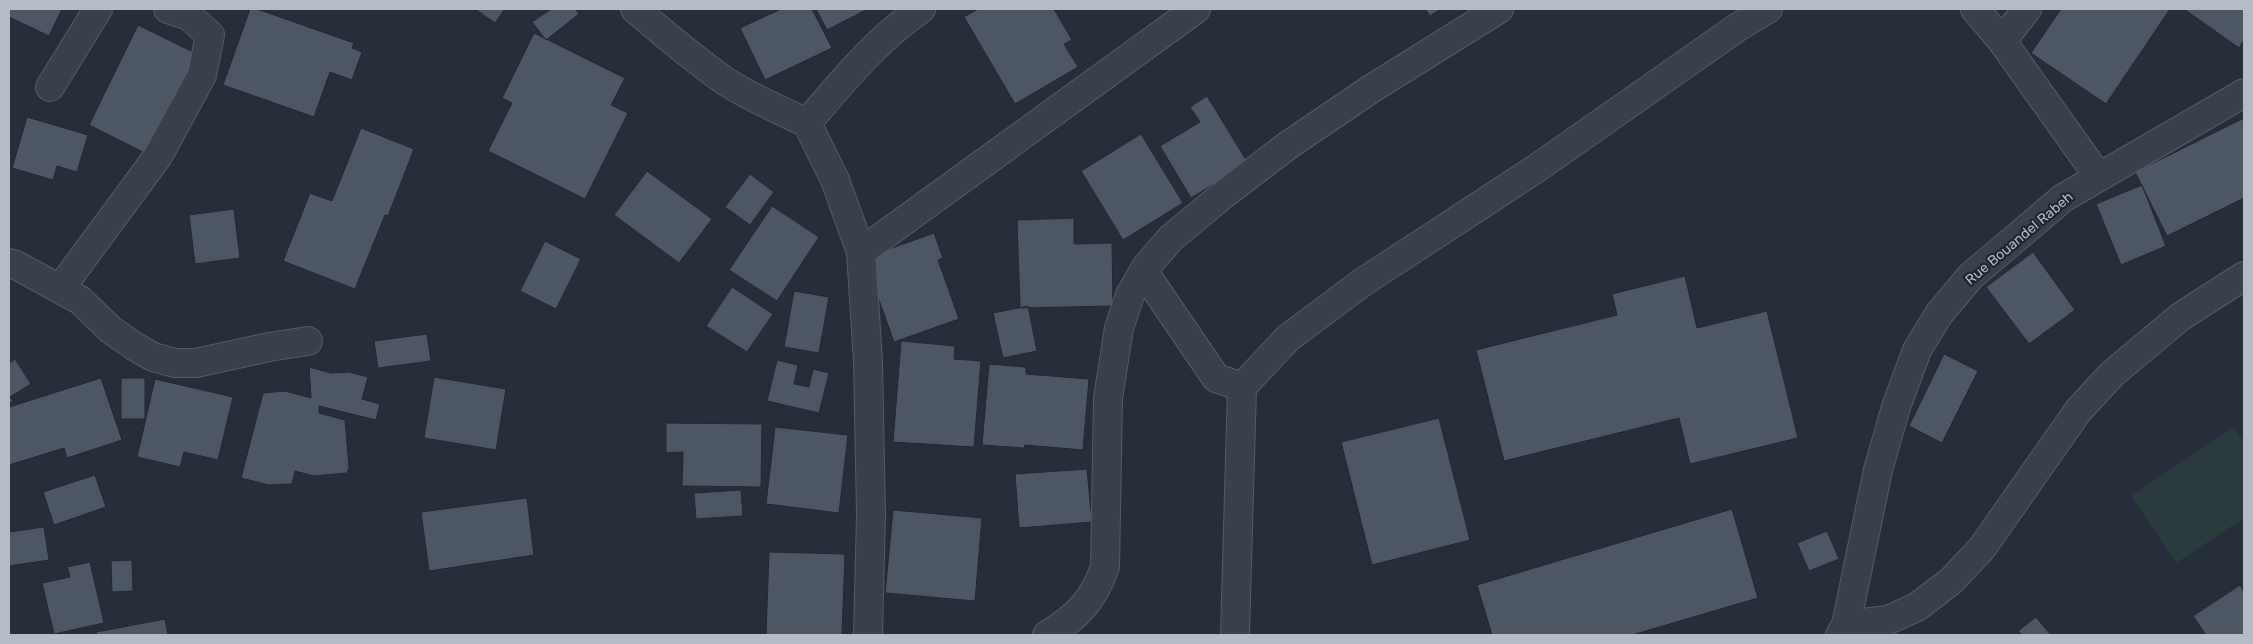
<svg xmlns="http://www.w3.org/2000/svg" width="2253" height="644" viewBox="0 0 2253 644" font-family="Rubik,sans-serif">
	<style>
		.green { fill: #293b3d }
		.building { fill: #4d5665; stroke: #212833 }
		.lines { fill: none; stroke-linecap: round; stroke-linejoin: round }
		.minor-casing { stroke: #555c67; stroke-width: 30 }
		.minor { stroke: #3a414c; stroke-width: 28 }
		.labels { text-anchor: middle; stroke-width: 4.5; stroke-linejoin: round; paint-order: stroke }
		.street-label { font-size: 14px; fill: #b6bcc7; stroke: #1f2631 }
	</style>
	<rect width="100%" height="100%" fill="#262e3b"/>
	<!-- green -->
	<path class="green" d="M 2234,427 L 2244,442 L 2244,518 L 2176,563 L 2131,496 Z"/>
	<!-- building -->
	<path class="building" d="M 9,9 L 62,9 L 49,36 L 9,17 Z
		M 250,9 L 257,9 L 354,43 L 352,48 L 362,52 L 352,80 L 330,72 L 314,117 L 223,85 Z
		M 475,9 L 505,9 L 495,23 Z
		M 551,9 L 575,9 L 579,14 L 546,40 L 532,22 Z
		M 781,9 L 812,9 L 832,48 L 765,80 L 740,28 Z
		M 816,9 L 868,9 L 827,30 Z
		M 978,9 L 1054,9 L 1072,40 L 1064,44 L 1078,67 L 1015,104 L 964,17 Z
		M 1425,9 L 1441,9 L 1430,16 Z
		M 2061,9 L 2170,9 L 2106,104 L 2031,53 Z
		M 2184,9 L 2244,9 L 2244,40 L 2239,48 Z
		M 138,25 L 197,54 L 147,154 L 89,125 Z
		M 534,33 L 625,78 L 611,105 L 628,113 L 585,199 L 488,151 L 512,103 L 502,98 Z
		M 1207,96 L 1248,163 L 1191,198 L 1160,146 L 1200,122 L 1190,107 Z
		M 27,117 L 88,135 L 77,172 L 57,166 L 53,180 L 12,168 Z
		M 2244,118 L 2244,198 L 2167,236 L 2135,172 Z
		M 361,128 L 414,149 L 388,216 L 385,215 L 355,289 L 283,261 L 310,193 L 332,201 Z
		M 1141,134 L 1183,203 L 1123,240 L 1081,171 Z
		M 647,171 L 712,219 L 679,263 L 614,215 Z
		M 750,174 L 774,192 L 750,225 L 725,207 Z
		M 2142,185 L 2166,246 L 2121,265 L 2096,204 Z
		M 772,206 L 819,237 L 777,301 L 729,270 Z
		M 234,209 L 240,258 L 195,264 L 189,215 Z
		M 1074,218 L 1074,244 L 1112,243 L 1113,306 L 1020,308 L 1017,220 Z
		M 934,233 L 943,258 L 938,260 L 959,319 L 894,342 L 864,258 Z
		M 545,241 L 581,259 L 556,309 L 520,291 Z
		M 2033,252 L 2075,310 L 2029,344 L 1986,287 Z
		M 1685,276 L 1697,328 L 1767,311 L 1798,438 L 1690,464 L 1679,418 L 1504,461 L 1476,350 L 1617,315 L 1612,294 Z
		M 732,287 L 773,314 L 747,352 L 706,326 Z
		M 794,291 L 829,297 L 819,353 L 784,347 Z
		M 1028,306 L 1037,351 L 1003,358 L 993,313 Z
		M 427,334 L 431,361 L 378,368 L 374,341 Z
		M 901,341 L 955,346 L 954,359 L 981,361 L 974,447 L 893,442 Z
		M 1944,354 L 1978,371 L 1942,443 L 1909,426 Z
		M 15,359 L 31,384 L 10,397 L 13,401 L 9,404 L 9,363 Z
		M 777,360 L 798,365 L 794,384 L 809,387 L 813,369 L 829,373 L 819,413 L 767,401 Z
		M 989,364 L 1026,367 L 1026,374 L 1089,379 L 1083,450 L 1025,445 L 1024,448 L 982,445 Z
		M 309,367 L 331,373 L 349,372 L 368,377 L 362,399 L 380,404 L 376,420 L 319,406 L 319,413 L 345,420 L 349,467 L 347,473 L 314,476 L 295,471 L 292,484 L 269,485 L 241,478 L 263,393 L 285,391 L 311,398 Z
		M 434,377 L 506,389 L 496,450 L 424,438 Z
		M 101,378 L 122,440 L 67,458 L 64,448 L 9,465 L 9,407 Z
		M 121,378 L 145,378 L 145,419 L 121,419 Z
		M 155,379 L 233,397 L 218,460 L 184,452 L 180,467 L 137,457 Z
		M 1439,418 L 1470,540 L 1372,565 L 1341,442 Z
		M 666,423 L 762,424 L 761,487 L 682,486 L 683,452 L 666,453 Z
		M 775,427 L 848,435 L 839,513 L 766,504 Z
		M 1087,469 L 1092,522 L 1019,528 L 1015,474 Z
		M 95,475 L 106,507 L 54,525 L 43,492 Z
		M 741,490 L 743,516 L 696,519 L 694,493 Z
		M 527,498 L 534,555 L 429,571 L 421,512 Z
		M 1732,509 L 1758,598 L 1632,635 L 1492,635 L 1477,585 Z
		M 893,510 L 982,518 L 975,601 L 885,593 Z
		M 44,527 L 49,560 L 9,566 L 9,532 Z
		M 1827,531 L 1839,559 L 1809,571 L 1797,543 Z
		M 769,552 L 845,554 L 842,635 L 766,635 Z
		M 132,560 L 133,591 L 112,592 L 111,561 Z
		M 90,562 L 104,623 L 54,634 L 42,583 L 70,577 L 67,567 Z
		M 2240,585 L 2244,592 L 2244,635 L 2206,635 L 2193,616 Z
		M 2036,617 L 2051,635 L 2022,635 L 2018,631 Z
		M 165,619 L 168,635 L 97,635 L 96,632 Z"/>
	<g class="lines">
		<defs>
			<path id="minor" d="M 635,9 C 664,34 694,59 725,81 C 751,98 780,110 807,123
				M 1975,9 L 2002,41 L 2098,176
				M 2002,41 L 2027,9
				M 50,87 L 98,9
				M 861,252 L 1196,9
				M 9,263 L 16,265 L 80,300 L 111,330 L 134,346 L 153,357 L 175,363 L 196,363 L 269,347 L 308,341
				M 1144,272 L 1216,378 L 1242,387
				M 60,289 L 158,156 L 202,75 L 210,35 L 189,16 L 168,9
				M 1846,625 L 1888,620 L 1917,607 L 1951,581 L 1982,548 L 2078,411 L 2112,374 L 2180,317 L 2244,276
				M 868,635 L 871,514 L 868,361 L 861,252 L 835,180 L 807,123 C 842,82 876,40 921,9
				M 1047,635 C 1077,617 1093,601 1105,567 L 1108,398 L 1119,328 L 1130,295 L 1146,267 L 1171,238 L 1223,195 L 1287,146 L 1371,89 L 1499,9
				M 1235,635 L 1242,387 L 1288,338 L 1363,282 L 1537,168 L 1738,27 L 1768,9
				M 1840,635 L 1846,625 L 1878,470 L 1896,407 L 1917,350 L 1939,314 L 1971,276 L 2063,198 L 2244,93"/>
		</defs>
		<!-- minor casing -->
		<use href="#minor" class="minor-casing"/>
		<!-- minor -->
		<use href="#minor" class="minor"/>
	</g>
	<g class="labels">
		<!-- street labels -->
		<g class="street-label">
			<text transform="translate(2019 238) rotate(-40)" y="5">Rue Bouandel Rabeh</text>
		</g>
	</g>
	<!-- border -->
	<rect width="2253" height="644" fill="none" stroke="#b6bcc7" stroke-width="20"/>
</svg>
